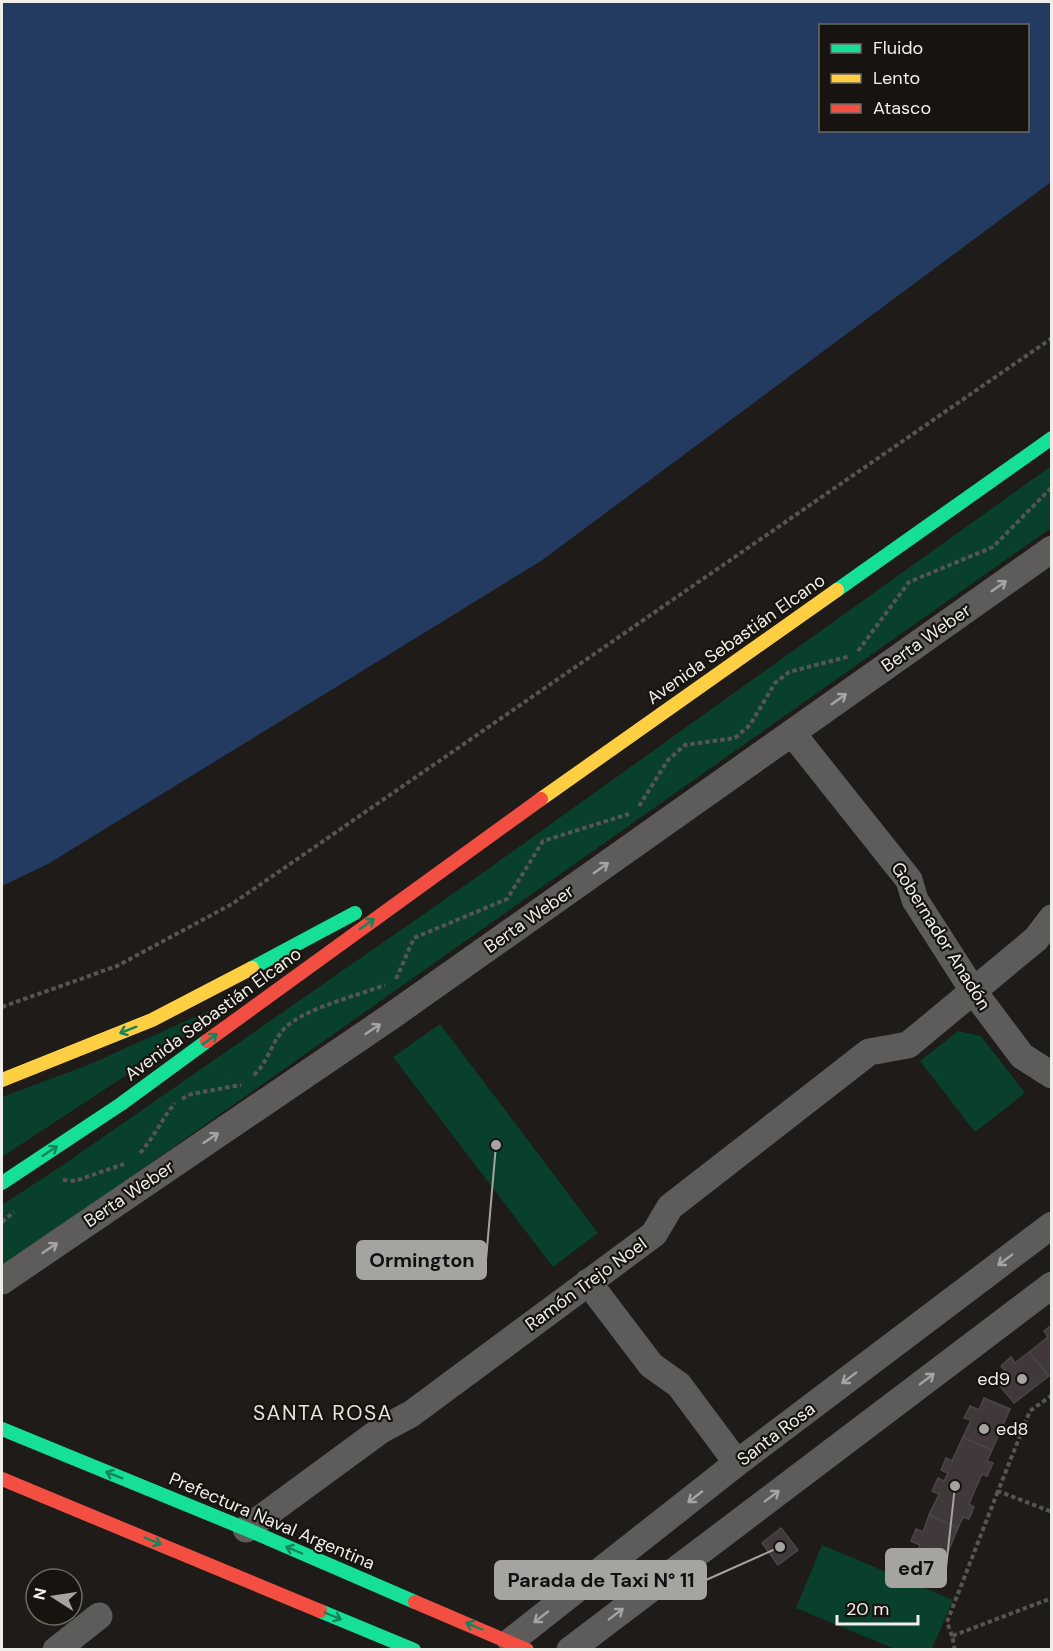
<svg xmlns="http://www.w3.org/2000/svg" width="1053" height="1651" viewBox="0 0 1053 1651" font-family="'DM Sans',sans-serif">
	<style>
		.green { fill: #08402d }
		.water { fill: #233b61; fill-rule: evenodd }
		.building { fill: #40383b; stroke: #494646; stroke-width: 1.5 }
		.lines { fill: none; stroke-linecap: round; stroke-linejoin: round }
		.path { stroke: #565553; stroke-width: 4; stroke-dasharray: 4.5 3; stroke-linecap: butt }
		.street { stroke: #5d5c5a; stroke-width: 27 }
		.fast { stroke: #16e098; stroke-width: 14 }
		.slow { stroke: #ffcf43; stroke-width: 14 }
		.jam { stroke: #f24e42; stroke-width: 14 }
		.oneway { stroke: #a6a5a2 }
		.oneway2 { stroke: #16845a }
		.poi-dot { fill: #a6a4a0; stroke: #17130e; stroke-width: 2 }
		.labels { text-anchor: middle; stroke-width: 4.5; stroke-linejoin: round; paint-order: stroke }
		.street-label { font-size: 18px; fill: #f0eee9; stroke: #17130e }
		.poi-label { font-size: 18px; fill: #f0eee9; stroke: #17130e; text-anchor: end }
		.quarter-label { font-size: 21px; letter-spacing: 1.5px; fill: #e9e3db; stroke: #17130e }
		.leader { fill: none; stroke: #a6a4a0; stroke-width: 2 }
		.callout-dot { fill: #a6a4a0; stroke: #17130e; stroke-width: 2 }
		.callout { fill: #a6a4a0; stroke: #a6a4a0; stroke-width: 2 }
		.callout-label { font-size: 20px; text-anchor: middle; font-weight: bold; fill: #111 }
	</style>
	<rect width="100%" height="100%" fill="#1e1b18"/>
	<!-- green -->
	<path class="green" d="M 1051,466 L 1051,528 L 2,1268 L 2,1205 L 63,1165 L 477,877 Z
		M 235,999 L 237,1002 L 2,1157 L 2,1097 L 88,1065 Z
		M 440,1024 L 598,1233 L 553,1267 L 393,1057 Z
		M 958,1031 L 981,1036 L 1025,1093 L 975,1132 L 920,1061 Z
		M 822,1545 L 953,1600 L 932,1649 L 895,1649 L 796,1608 Z"/>
	<!-- water -->
	<path class="water" d="M 2,2 L 1051,2 L 1051,182 L 541,561 L 48,864 L 2,886 ZM 820,26 L 1028,26 L 1028,130 L 820,130 Z"/>
	<!-- building -->
	<path class="building" d="M 1052,1325 L 1052,1374 L 1049,1376 L 1029,1352 L 1048,1337 L 1044,1331 Z
		M 1029,1352 L 1049,1376 L 1014,1403 L 996,1381 L 1007,1373 L 1001,1366 L 1011,1357 L 1015,1363 Z
		M 984,1398 L 1010,1409 L 992,1450 L 963,1437 L 971,1420 L 964,1418 L 970,1406 L 979,1410 Z
		M 963,1437 L 992,1450 L 987,1461 L 993,1463 L 987,1476 L 982,1474 L 969,1504 L 974,1507 L 969,1519 L 963,1517 L 958,1528 L 929,1515 L 939,1494 L 932,1491 L 938,1478 L 944,1481 L 948,1473 L 941,1470 L 946,1458 L 952,1461 Z
		M 929,1515 L 958,1528 L 941,1569 L 915,1558 L 920,1545 L 911,1541 L 916,1529 L 923,1532 Z
		M 781,1528 L 798,1550 L 778,1565 L 762,1543 Z"/>
	<g class="lines">
		<!-- path -->
		<path class="path" d="M 858,651 L 909,582 L 993,547 L 1052,487
			M 639,806 L 668,760 L 685,745 L 735,738 L 750,725 L 775,683 L 789,672 L 850,656
			M 396,979 L 414,938 L 507,899 L 543,841 L 629,814
			M 2,1007 L 117,966 L 232,904 L 1052,338
			M 254,1075 C 268,1062 271,1043 284,1029 C 304,1008 357,996 385,985
			M 182,1099 L 191,1094 L 241,1085
			M 140,1153 C 155,1136 161,1120 175,1103
			M 63,1180 L 75,1181 L 124,1164
			M 2,1222 L 14,1212
			M 1052,1395 L 1030,1411 L 998,1491 L 1052,1512
			M 952,1636 L 947,1622 L 998,1491
			M 955,1650 L 952,1636 L 1052,1598"/>
		<!-- street -->
		<path class="street" d="M 792,733 L 909,880 L 915,900 L 974,992 L 1022,1056 L 1052,1075
			M 2,1281 L 393,1015 L 1052,549
			M 588,1282 L 651,1365 L 679,1385 L 737,1463
			M 246,1529 L 381,1430 L 411,1414 L 654,1234 L 670,1207 L 869,1052 L 908,1045 L 1036,939 L 1052,918
			M 511,1641 L 737,1463 L 1052,1225
			M 56,1650 L 99,1616
			M 570,1650 L 1052,1285"/>
		<!-- fast -->
		<path class="fast" d="M 837,590 L 1052,438
			M 252,968 L 355,913
			M 2,1183 L 121,1104 L 207,1041
			M 2,1429 L 246,1529 L 415,1602
			M 320,1611 L 414,1650"/>
		<!-- slow -->
		<path class="slow" d="M 541,799 L 837,590
			M 2,1080 L 152,1020 L 252,968"/>
		<!-- jam -->
		<path class="jam" d="M 207,1041 L 541,799
			M 2,1479 L 320,1611
			M 415,1602 L 527,1650"/>
	</g>
	<!-- one-way arrows -->
	<defs><path id="oneway-shaft" d="M-6 0H5M1.5-3L5.5 0L1.5 3" fill="none" stroke-width="1.6" stroke-linecap="round" stroke-linejoin="round" transform="scale(1.5)"/></defs>
	<g class="oneway">
		<use href="#oneway-shaft" transform="translate(999 586) rotate(-35)"/>
		<use href="#oneway-shaft" transform="translate(839 699) rotate(-35)"/>
		<use href="#oneway-shaft" transform="translate(601 868) rotate(-35)"/>
		<use href="#oneway-shaft" transform="translate(373 1029) rotate(-34)"/>
		<use href="#oneway-shaft" transform="translate(211 1138) rotate(-34)"/>
		<use href="#oneway-shaft" transform="translate(50 1248) rotate(-34)"/>
		<use href="#oneway-shaft" transform="translate(1005 1260) rotate(143)"/>
		<use href="#oneway-shaft" transform="translate(849 1378) rotate(143)"/>
		<use href="#oneway-shaft" transform="translate(927 1379) rotate(-37)"/>
		<use href="#oneway-shaft" transform="translate(772 1496) rotate(-37)"/>
		<use href="#oneway-shaft" transform="translate(695 1497) rotate(142)"/>
		<use href="#oneway-shaft" transform="translate(616 1614) rotate(-37)"/>
		<use href="#oneway-shaft" transform="translate(541 1617) rotate(142)"/>
	</g>
	<g class="oneway2">
		<use href="#oneway-shaft" transform="translate(367 924) rotate(-36)"/>
		<use href="#oneway-shaft" transform="translate(128 1030) rotate(158)"/>
		<use href="#oneway-shaft" transform="translate(210 1039) rotate(-36)"/>
		<use href="#oneway-shaft" transform="translate(50 1151) rotate(-34)"/>
		<use href="#oneway-shaft" transform="translate(114 1475) rotate(-158)"/>
		<use href="#oneway-shaft" transform="translate(153 1541) rotate(23)"/>
		<use href="#oneway-shaft" transform="translate(294 1550) rotate(-157)"/>
		<use href="#oneway-shaft" transform="translate(333 1616) rotate(23)"/>
		<use href="#oneway-shaft" transform="translate(474 1626) rotate(-157)"/>
	</g>
	<!-- markers -->
	<g class="poi-dot">
		<circle cx="1022" cy="1379" r="6"/>
		<circle cx="984" cy="1429" r="6"/>
	</g>
	<g class="labels">
		<!-- street labels -->
		<g class="street-label">
			<text transform="translate(926 638) rotate(-35)" y="6">Berta Weber</text>
			<text transform="translate(736 639) rotate(-35)" y="6">Avenida Sebastián Elcano</text>
			<text transform="translate(529 919) rotate(-35)" y="6">Berta Weber</text>
			<text transform="translate(941 936) rotate(58)" y="6">Gobernador Anadón</text>
			<text transform="translate(213 1014) rotate(-36)" y="6">Avenida Sebastián Elcano</text>
			<text transform="translate(129 1194) rotate(-34)" y="6">Berta Weber</text>
			<text transform="translate(586 1284) rotate(-36)" y="6">Ramón Trejo Noel</text>
			<text transform="translate(776 1434) rotate(-37)" y="6">Santa Rosa</text>
			<text transform="translate(272 1521) rotate(23)" y="6">Prefectura Naval Argentina</text>
		</g>
		<!-- poi labels -->
		<g class="poi-label">
			<text x="1010" y="1385">ed9</text>
			<text x="996" y="1435" text-anchor="start">ed8</text>
		</g>
		<!-- quarter labels -->
		<g class="quarter-label">
			<text x="323" y="1420">SANTA ROSA</text>
		</g>
	</g>
	<!-- callouts -->
	<path class="leader" d="M496 1145L486 1260M955 1486L946 1568M780 1547L706 1580"/>
	<g class="callout-dot">
		<circle cx="496" cy="1145" r="6"/>
		<circle cx="955" cy="1486" r="6"/>
		<circle cx="780" cy="1547" r="6"/>
	</g>
	<g class="callout">
		<rect x="357" y="1241" width="129" height="38" rx="6"/>
		<rect x="886" y="1549" width="60" height="38" rx="6"/>
		<rect x="495" y="1561" width="211" height="38" rx="6"/>
	</g>
	<g class="callout-label">
		<text x="422" y="1267">Ormington</text>
		<text x="916" y="1575">ed7</text>
		<text x="601" y="1587">Parada de Taxi N° 11</text>
	</g>
	<!-- border -->
	<rect width="1053" height="1651" fill="none" stroke="#f0eee9" stroke-width="6"/>
	<!-- legend -->
	<rect x="819" y="24" width="210" height="108" fill="#17130e" stroke="#6e6b66" stroke-width="1.5"/>
	<rect x="831" y="44" width="30" height="9" fill="#16e098" stroke="#6e6b66" stroke-width="1.5"/>
	<text x="873" y="54" font-size="18" fill="#f0eee9">Fluido</text>
	<rect x="831" y="74" width="30" height="9" fill="#ffcf43" stroke="#6e6b66" stroke-width="1.5"/>
	<text x="873" y="84" font-size="18" fill="#f0eee9">Lento</text>
	<rect x="831" y="104" width="30" height="9" fill="#f24e42" stroke="#6e6b66" stroke-width="1.5"/>
	<text x="873" y="114" font-size="18" fill="#f0eee9">Atasco</text>
	<!-- north arrow -->
	<g transform="translate(54 1597) rotate(282)"><circle r="28" fill="#17130e" stroke="#6e6b66" stroke-width="1.5"/>
	<path d="M0-4.5L10 22L0 15L-10 22Z" fill="#a6a4a0"/>
	<text y="-9" font-size="16" font-weight="bold" text-anchor="middle" fill="#f0eee9">N</text>
	</g>
	<!-- scale -->
	<path d="M837 1615v9h81v-9" fill="none" stroke="#f0eee9" stroke-width="3"/>
	<text x="846" y="1615" font-size="18" fill="#f0eee9" stroke="#17130e" stroke-width="4.5" paint-order="stroke">20 m</text>
</svg>
